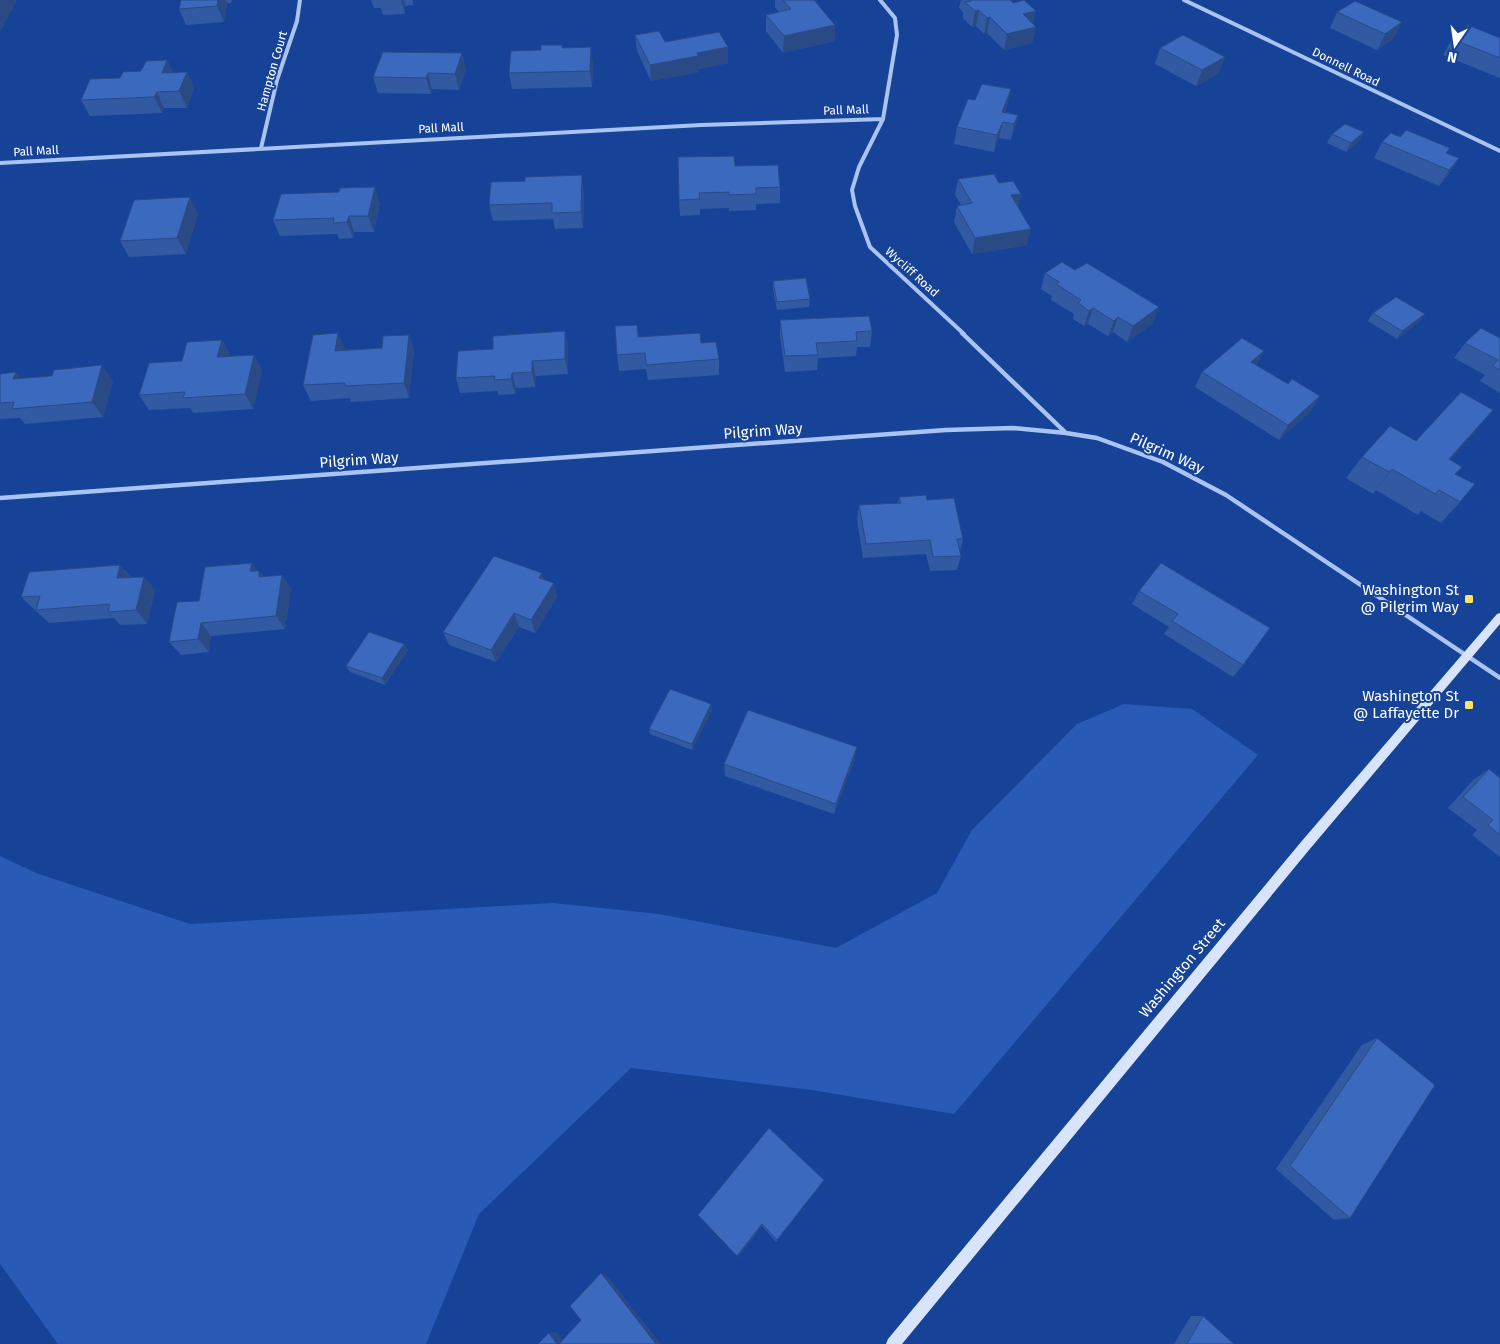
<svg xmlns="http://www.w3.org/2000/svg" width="1500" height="1344" viewBox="0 0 1500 1344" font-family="'Fira Sans',sans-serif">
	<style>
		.green { fill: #295bb6 }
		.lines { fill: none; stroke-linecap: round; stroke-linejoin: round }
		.minor-far1 { stroke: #a9c3f2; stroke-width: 4 }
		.minor { stroke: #a9c3f2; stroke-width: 4.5 }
		.secondary { fill: #d8e4fc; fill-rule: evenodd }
		.wall { fill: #325aa3 }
		.shaded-wall { fill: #294a85 }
		.building { fill: #3a69be; stroke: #294a85 }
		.poi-dot { fill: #ffe26a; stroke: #164398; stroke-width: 2 }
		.labels { text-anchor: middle; stroke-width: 4; stroke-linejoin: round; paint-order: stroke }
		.far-street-label { font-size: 12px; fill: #fff; stroke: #164398 }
		.street-label { font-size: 15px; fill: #fff; stroke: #164398 }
		.poi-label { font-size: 15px; fill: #fff; stroke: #164398; text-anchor: end }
	</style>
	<rect width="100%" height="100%" fill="#164398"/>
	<!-- green -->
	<path class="green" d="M 1124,704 L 1192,709 L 1258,755 L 954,1114 L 812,1090 L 631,1068 L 479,1214 L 426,1344 L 58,1344 L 0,1264 L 0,856 L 36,873 L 190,924 L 553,903 L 659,914 L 836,948 L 937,893 L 972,830 L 1077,724 Z"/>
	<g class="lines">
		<!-- minor-far1 -->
		<path class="minor-far1" d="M 880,0 L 895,18 L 897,35 L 883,119 L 859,167 L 852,190 L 855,206 L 870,247 L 964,334
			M 1184,0 L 1500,151
			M 261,148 L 277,80 L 297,21 L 300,0
			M 0,163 L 701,125 L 883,119"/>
		<!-- minor -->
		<path class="minor" d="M 962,333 L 1066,433
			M 0,498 L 946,430 L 1013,428 L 1066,433 L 1097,438 L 1163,462 L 1226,495 L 1500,678"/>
		<!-- secondary -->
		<path class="secondary" d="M 1500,613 L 1500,624 L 1309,850 L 902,1344 L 886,1344 L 888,1339 L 1301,842 L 1497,614 Z"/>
	</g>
	<!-- wall -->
	<path class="wall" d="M 181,0 L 232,0 L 231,3 L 227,3 L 224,22 L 186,25 L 179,9 Z
		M 371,0 L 413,0 L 413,5 L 405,6 L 405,14 L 383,15 L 381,8 L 374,8 Z
		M 775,0 L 814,0 L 835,25 L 834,41 L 783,53 L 766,31 L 766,15 L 779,12 L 775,7 Z
		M 961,0 L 1010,0 L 1036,27 L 1032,43 L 1004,50 L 987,33 L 984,34 L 976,26 L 972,27 L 963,18 L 963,12 L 959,8 Z
		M 1337,12 L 1394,38 L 1377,50 L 1330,28 Z
		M 635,35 L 665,42 L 728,47 L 728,63 L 699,69 L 699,72 L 651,81 L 637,51 Z
		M 1500,38 L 1500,78 L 1443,55 L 1452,39 Z
		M 563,48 L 593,63 L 592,87 L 512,89 L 509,73 L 541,50 Z
		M 1160,48 L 1219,73 L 1196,86 L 1155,64 Z
		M 167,60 L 173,72 L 187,72 L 194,88 L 187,108 L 164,108 L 162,113 L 90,116 L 81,100 L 141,71 Z
		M 466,69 L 459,90 L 432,89 L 431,94 L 378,93 L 373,77 Z
		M 1011,89 L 1007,105 L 1005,112 L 1018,115 L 1014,131 L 1011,140 L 999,138 L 994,152 L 954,144 L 957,127 L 975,100 Z
		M 1332,134 L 1360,141 L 1346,152 L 1327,143 Z
		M 1400,137 L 1447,154 L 1459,158 L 1449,174 L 1439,186 L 1374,158 L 1382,142 Z
		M 735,166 L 780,187 L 780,203 L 756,204 L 756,210 L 729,211 L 729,208 L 700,209 L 700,215 L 680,216 L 679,200 Z
		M 958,179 L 999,183 L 1021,194 L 1018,207 L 1027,245 L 972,254 L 954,222 L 957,206 L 961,205 L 955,195 Z
		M 584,191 L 583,228 L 555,229 L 553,219 L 493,221 L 489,205 Z
		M 380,203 L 374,232 L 354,232 L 353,238 L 339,239 L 337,234 L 280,236 L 273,220 Z
		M 198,213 L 186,254 L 129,257 L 120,241 Z
		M 1045,273 L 1153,323 L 1127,342 L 1113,332 L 1108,336 L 1088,324 L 1084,326 L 1073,319 L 1074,314 L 1051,300 L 1052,296 L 1041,289 Z
		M 773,281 L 810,299 L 809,307 L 777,310 L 773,289 Z
		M 1373,313 L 1425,314 L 1419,322 L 1397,339 L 1368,321 Z
		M 780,320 L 872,331 L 870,347 L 857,347 L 856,356 L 818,358 L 817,370 L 785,372 L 780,336 Z
		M 637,325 L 639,337 L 701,343 L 719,359 L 719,375 L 648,380 L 646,369 L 619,371 L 617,355 Z
		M 565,331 L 568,347 L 568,374 L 536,376 L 535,387 L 516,388 L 515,394 L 499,395 L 497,391 L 460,393 L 456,378 L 493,349 Z
		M 409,335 L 414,350 L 409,398 L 351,402 L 350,398 L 311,401 L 303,385 L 345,349 L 345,350 L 382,348 Z
		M 1500,338 L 1500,393 L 1480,381 L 1485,375 L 1454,358 L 1465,343 Z
		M 222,340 L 230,356 L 254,355 L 262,370 L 253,409 L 193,413 L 190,408 L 149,410 L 139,395 L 182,361 Z
		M 102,365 L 113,381 L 103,417 L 25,424 L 20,418 L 0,419 L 0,374 L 20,378 L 52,376 Z
		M 1256,365 L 1288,384 L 1320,396 L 1311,411 L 1279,440 L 1195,387 L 1202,372 Z
		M 1493,410 L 1450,460 L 1462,467 L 1456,474 L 1460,502 L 1441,523 L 1421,511 L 1418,515 L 1376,490 L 1373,494 L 1346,478 L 1362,457 L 1416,441 Z
		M 899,497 L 927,500 L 963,539 L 960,551 L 961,556 L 957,570 L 930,571 L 926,554 L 863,558 L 857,519 L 859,505 L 898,503 Z
		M 1161,563 L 1243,665 L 1233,677 L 1164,634 L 1169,627 L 1132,604 L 1139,591 Z
		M 120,565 L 131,577 L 144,577 L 155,590 L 147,624 L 120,625 L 114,618 L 49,623 L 21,597 Z
		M 257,571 L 259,571 L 264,577 L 282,575 L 291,589 L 285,629 L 211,636 L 209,652 L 181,655 L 169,642 L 199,601 Z
		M 544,580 L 557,597 L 535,633 L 519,627 L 496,662 L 449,645 L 443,632 Z
		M 404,644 L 408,650 L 385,685 L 350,672 L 346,666 Z
		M 712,710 L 692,750 L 650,734 L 649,729 Z
		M 855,759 L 834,814 L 725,776 L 724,764 Z
		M 1489,769 L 1500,778 L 1500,857 L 1472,835 L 1477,830 L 1448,808 L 1473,780 Z
		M 1377,1038 L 1350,1218 L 1334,1220 L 1276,1169 L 1362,1045 Z
		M 822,1183 L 776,1242 L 762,1226 L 738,1257 L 698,1215 Z
		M 1191,1316 L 1203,1316 L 1234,1344 L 1174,1344 Z"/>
	<!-- shaded-wall -->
	<path class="shaded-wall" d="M 0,0 L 17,0 L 0,32 Z
		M 218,0 L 226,0 L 227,3 L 224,22 L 217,6 Z
		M 401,0 L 404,0 L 405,6 L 405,14 Z
		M 979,10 L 976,26 L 972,27 L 975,11 Z
		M 1036,11 L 1032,27 L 1023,14 Z
		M 990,17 L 987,33 L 984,34 L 987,18 Z
		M 1402,22 L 1394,38 L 1377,50 L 1385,34 Z
		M 835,25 L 834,41 L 783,53 L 784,36 Z
		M 1036,27 L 1032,43 L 1004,50 L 1007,34 Z
		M 591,47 L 593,63 L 592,87 L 590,71 Z
		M 728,47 L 728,63 L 699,69 L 699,72 L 651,81 L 650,65 L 697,53 Z
		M 462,53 L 466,69 L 459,90 L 455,74 Z
		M 1225,57 L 1219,73 L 1196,86 L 1202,70 Z
		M 167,60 L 175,76 L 162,73 Z
		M 187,72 L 194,88 L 187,108 L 179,91 Z
		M 428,73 L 432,89 L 431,94 L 426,78 Z
		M 1011,89 L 1007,105 L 999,128 L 1002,112 Z
		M 157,92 L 164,108 L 162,113 L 154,97 Z
		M 1018,115 L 1014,131 L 1011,140 L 1014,124 Z
		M 1003,122 L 999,138 L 994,152 L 997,135 Z
		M 1364,132 L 1360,141 L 1346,152 L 1351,143 Z
		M 1459,158 L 1449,174 L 1439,186 L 1449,170 Z
		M 582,175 L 584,191 L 583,228 L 581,212 Z
		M 375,187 L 380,203 L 374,232 L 368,216 Z
		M 1021,194 L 1017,210 L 1011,195 Z
		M 190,197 L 198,213 L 186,254 L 177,238 Z
		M 349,216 L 354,232 L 353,238 L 347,222 Z
		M 1031,229 L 1027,245 L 972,254 L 975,238 Z
		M 1159,307 L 1153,323 L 1127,342 L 1133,326 Z
		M 1093,308 L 1088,324 L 1084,326 L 1089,311 Z
		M 1425,314 L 1419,322 L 1397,339 L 1402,331 Z
		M 1118,317 L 1113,332 L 1108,336 L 1114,321 Z
		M 565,331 L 568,347 L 568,374 L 565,359 Z
		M 338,333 L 345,349 L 342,366 L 335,351 Z
		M 409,335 L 414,350 L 409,398 L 404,383 Z
		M 222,340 L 230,356 L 226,373 L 217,357 Z
		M 1264,351 L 1256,366 L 1251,362 Z
		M 254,355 L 262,370 L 253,409 L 245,394 Z
		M 532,361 L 536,376 L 535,387 L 532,372 Z
		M 102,365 L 113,381 L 103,417 L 92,402 Z
		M 16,372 L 28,388 L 13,379 Z
		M 512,373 L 516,388 L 515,394 L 511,379 Z
		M 1320,396 L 1311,411 L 1279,440 L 1288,425 Z
		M 1493,410 L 1475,432 L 1432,481 L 1449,459 Z
		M 1392,469 L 1376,490 L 1373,494 L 1389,472 Z
		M 252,563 L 259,574 L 259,571 L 269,584 L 250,571 Z
		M 120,565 L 132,579 L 117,578 Z
		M 542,573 L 546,586 L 539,578 Z
		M 282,575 L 291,589 L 285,629 L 276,616 Z
		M 144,577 L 155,590 L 147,624 L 136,610 Z
		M 554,583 L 557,597 L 535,633 L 531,620 Z
		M 514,613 L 519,627 L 496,662 L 491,650 Z
		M 201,623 L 211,636 L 209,652 L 198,639 Z
		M 404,644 L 408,650 L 385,685 L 382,678 Z
		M 711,704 L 712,710 L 692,750 L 692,744 Z
		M 857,747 L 855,759 L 834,814 L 836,804 Z
		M 762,1224 L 762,1226 L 738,1257 L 737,1256 Z
		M 601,1273 L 606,1274 L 660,1343 L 659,1344 L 656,1344 Z
		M 556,1332 L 565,1343 L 557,1344 L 549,1333 Z"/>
	<!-- building -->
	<path class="building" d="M 181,0 L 218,0 L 217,6 L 179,9 Z
		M 783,0 L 814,0 L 835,25 L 784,36 L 766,15 L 791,9 Z
		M 970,0 L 1010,0 L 1013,3 L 1024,0 L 1036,11 L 1023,14 L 1036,27 L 1007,34 L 990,17 L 987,18 L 979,10 L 975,11 L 965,2 L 971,1 Z
		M 1355,1 L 1402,22 L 1385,34 L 1337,12 Z
		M 1468,25 L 1500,38 L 1500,58 L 1452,39 Z
		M 659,31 L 665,42 L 719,32 L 728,47 L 697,53 L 698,56 L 650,65 L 635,35 Z
		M 1183,35 L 1225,57 L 1202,70 L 1160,48 Z
		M 541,45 L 562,45 L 562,48 L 591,47 L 590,71 L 509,73 L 511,51 L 541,50 Z
		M 383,52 L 462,53 L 455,74 L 428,73 L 426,78 L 373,77 Z
		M 167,60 L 162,73 L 187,72 L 179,91 L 157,92 L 154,97 L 81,100 L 90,79 L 120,78 L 123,72 L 141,71 L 146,61 Z
		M 982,84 L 1011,89 L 1002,112 L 1018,115 L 1014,124 L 1003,122 L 997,135 L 957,127 L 968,99 L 975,100 Z
		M 1345,124 L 1364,132 L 1351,143 L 1332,134 Z
		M 1406,130 L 1450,148 L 1446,153 L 1459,158 L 1449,170 L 1382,142 L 1391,133 L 1400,137 Z
		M 734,156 L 735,166 L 778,165 L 780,187 L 756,188 L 756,194 L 729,195 L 729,192 L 699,193 L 700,199 L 679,200 L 678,157 Z
		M 994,174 L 999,183 L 1013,181 L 1021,194 L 1011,195 L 1031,229 L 975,238 L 957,206 L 972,203 L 958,179 Z
		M 582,175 L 581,212 L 552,213 L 552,203 L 489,205 L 491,182 L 525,181 L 525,177 Z
		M 375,187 L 368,216 L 349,216 L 347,222 L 333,223 L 334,218 L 273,220 L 281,194 L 339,192 L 340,188 Z
		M 190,197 L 177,238 L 120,241 L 134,200 Z
		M 1062,262 L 1075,270 L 1087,263 L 1159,307 L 1133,326 L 1118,317 L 1114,321 L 1093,308 L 1089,311 L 1078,303 L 1081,300 L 1056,284 L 1059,282 L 1045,273 Z
		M 806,278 L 810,299 L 777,302 L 773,281 Z
		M 1396,297 L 1425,314 L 1402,331 L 1373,313 Z
		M 869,316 L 872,331 L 856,332 L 857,341 L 816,343 L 818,355 L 785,356 L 780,320 Z
		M 637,325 L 638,337 L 700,333 L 701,343 L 716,342 L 719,359 L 646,365 L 645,353 L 617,355 L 615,326 Z
		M 1481,328 L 1500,338 L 1500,370 L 1492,366 L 1498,360 L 1465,343 Z
		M 565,331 L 565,359 L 532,361 L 532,372 L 512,373 L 511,379 L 494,380 L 495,376 L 456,378 L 458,351 L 493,349 L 493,336 Z
		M 338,333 L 335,351 L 382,348 L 383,336 L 409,335 L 404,383 L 345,386 L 345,383 L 303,385 L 313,335 Z
		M 1242,338 L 1264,351 L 1251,362 L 1288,384 L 1292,379 L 1320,396 L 1288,425 L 1202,372 Z
		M 222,340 L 217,357 L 254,355 L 245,394 L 183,398 L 185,392 L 139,395 L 149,363 L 182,361 L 187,342 Z
		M 102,365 L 92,402 L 12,409 L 14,402 L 0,403 L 0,374 L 16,372 L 13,379 L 52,376 L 54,370 Z
		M 1461,392 L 1493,410 L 1449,459 L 1462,467 L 1455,474 L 1475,484 L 1460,502 L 1439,490 L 1435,494 L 1392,469 L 1389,472 L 1362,457 L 1390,426 L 1416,441 Z
		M 926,495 L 927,500 L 954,498 L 963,539 L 957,539 L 961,556 L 933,557 L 930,540 L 866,544 L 859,505 L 901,503 L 899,497 Z
		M 494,556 L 542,573 L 539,578 L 554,583 L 531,620 L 514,613 L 491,650 L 443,632 Z
		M 252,563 L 250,571 L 259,571 L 259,577 L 282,575 L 276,616 L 201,623 L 198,639 L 169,642 L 177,602 L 199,601 L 205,567 Z
		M 1161,563 L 1270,628 L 1243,665 L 1172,621 L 1178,614 L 1139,591 Z
		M 120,565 L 117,578 L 144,577 L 136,610 L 108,612 L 110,604 L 36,610 L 40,596 L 21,597 L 29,572 Z
		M 369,632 L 404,644 L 382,678 L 346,666 Z
		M 670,689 L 711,704 L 692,744 L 649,729 Z
		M 748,710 L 857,747 L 836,804 L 724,764 Z
		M 1489,769 L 1500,778 L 1500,835 L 1488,825 L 1493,820 L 1463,797 Z
		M 1377,1038 L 1435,1085 L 1350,1218 L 1290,1166 Z
		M 769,1128 L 824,1180 L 777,1240 L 762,1224 L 737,1256 L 698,1215 Z
		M 601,1273 L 656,1344 L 559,1344 L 581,1320 L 570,1306 Z
		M 1203,1316 L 1234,1344 L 1187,1344 Z
		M 549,1333 L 557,1344 L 538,1344 Z"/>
	<!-- markers -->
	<g class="poi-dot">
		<rect x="1464" y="594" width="10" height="10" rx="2.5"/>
		<rect x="1464" y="700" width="10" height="10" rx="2.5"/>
	</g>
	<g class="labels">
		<!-- far-street labels -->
		<g class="far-street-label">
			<text transform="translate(1346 67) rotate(26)" y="4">Donnell Road</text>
			<text transform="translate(272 71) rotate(-74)" y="4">Hampton Court</text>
			<text transform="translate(846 110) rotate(-2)" y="4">Pall Mall</text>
			<text transform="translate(441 128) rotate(-3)" y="4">Pall Mall</text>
			<text transform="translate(36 151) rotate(-3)" y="4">Pall Mall</text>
			<text transform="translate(912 272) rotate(42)" y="4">Wycliff Road</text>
		</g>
		<!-- street labels -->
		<g class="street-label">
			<text transform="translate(763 431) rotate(-4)" y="5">Pilgrim Way</text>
			<text transform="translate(1167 453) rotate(24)" y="5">Pilgrim Way</text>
			<text transform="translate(359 460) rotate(-4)" y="5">Pilgrim Way</text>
			<text transform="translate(1182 968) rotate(-50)" y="5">Washington Street</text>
		</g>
		<!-- poi labels -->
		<g class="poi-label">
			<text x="1459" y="595">Washington St<tspan x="1459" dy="17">@ Pilgrim Way</tspan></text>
			<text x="1459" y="701">Washington St<tspan x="1459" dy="17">@ Laffayette Dr</tspan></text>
		</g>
	</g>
	<!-- north arrow -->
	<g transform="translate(1455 45) rotate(193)" stroke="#164398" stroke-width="4" paint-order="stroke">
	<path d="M0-4L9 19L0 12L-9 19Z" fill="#ffffff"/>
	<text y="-8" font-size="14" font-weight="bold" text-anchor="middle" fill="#ffffff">N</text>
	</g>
</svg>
